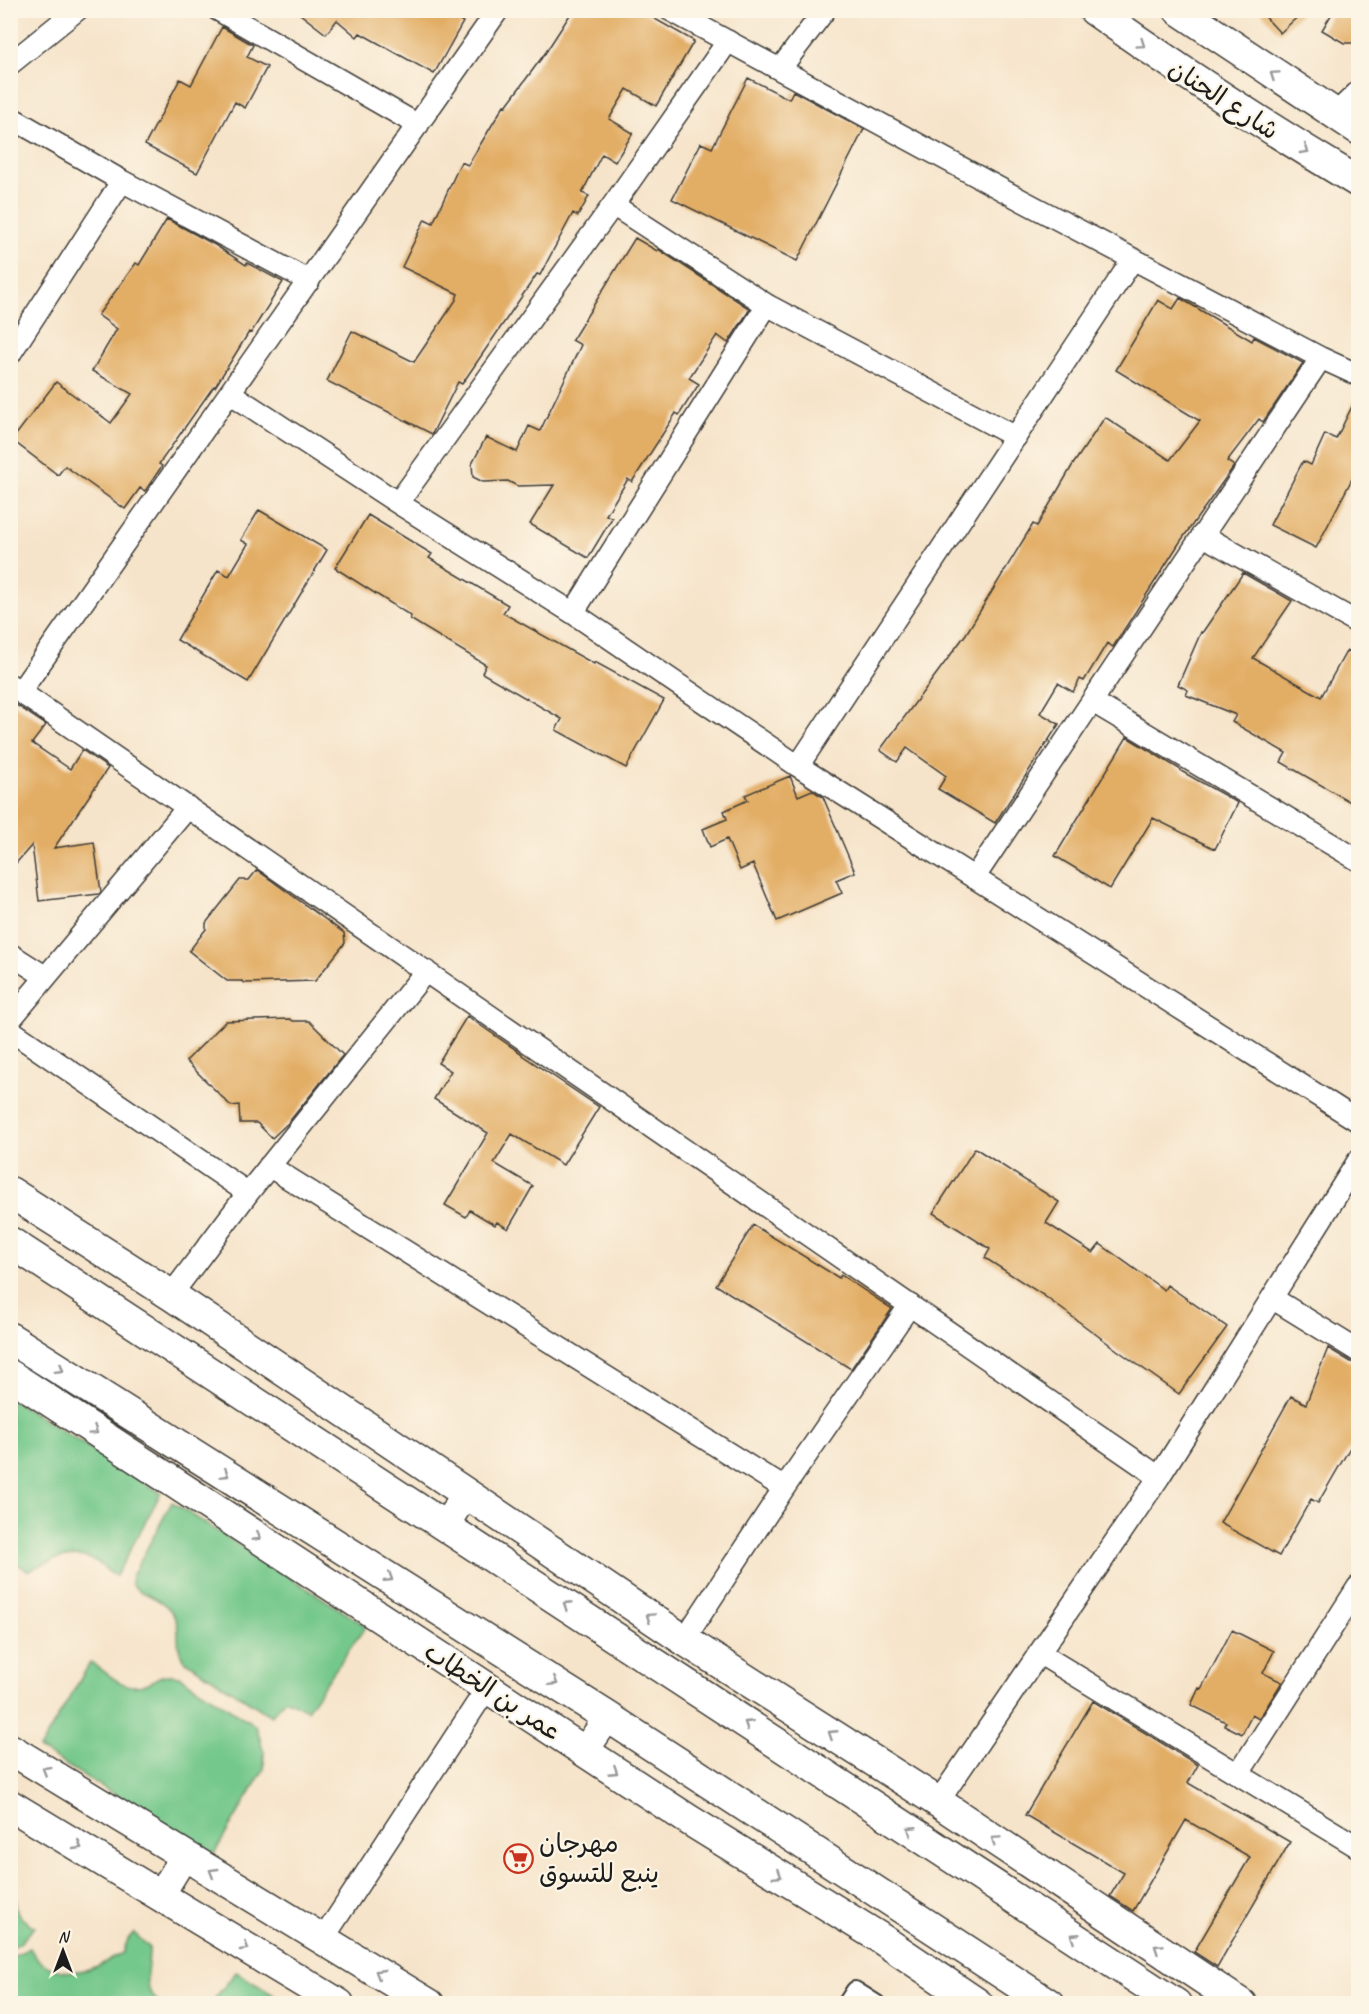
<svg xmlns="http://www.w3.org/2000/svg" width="1369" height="2014" viewBox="0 0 1369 2014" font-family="Caveat,'Playpen Sans Arabic',sans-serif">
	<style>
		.green { fill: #75c88b; stroke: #487254; stroke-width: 1.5 }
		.building { fill: #e2ad65 }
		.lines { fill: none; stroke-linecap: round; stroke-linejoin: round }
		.pedestrian-casing { stroke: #3d3a36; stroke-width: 20 }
		.minor-casing { stroke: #3d3a36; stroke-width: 24 }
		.tertiary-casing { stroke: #3d3a36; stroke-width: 30 }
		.secondary-casing { stroke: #3d3a36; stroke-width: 33 }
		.pedestrian { stroke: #fff; stroke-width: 16 }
		.minor { stroke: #fff; stroke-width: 21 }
		.tertiary { stroke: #fff; stroke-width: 27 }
		.secondary { stroke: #fff; stroke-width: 30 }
		.oneway { stroke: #999 }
		.labels { text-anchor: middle; stroke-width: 4.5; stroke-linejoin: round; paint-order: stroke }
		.street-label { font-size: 26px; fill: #1c1c1c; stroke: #fcf5e5 }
		.poi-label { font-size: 26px; fill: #1c1c1c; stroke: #fcf5e5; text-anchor: start }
	</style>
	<rect width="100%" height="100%" fill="#fcf5e5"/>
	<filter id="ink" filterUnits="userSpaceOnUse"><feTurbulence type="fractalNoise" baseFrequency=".0167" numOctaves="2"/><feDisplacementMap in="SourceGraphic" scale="12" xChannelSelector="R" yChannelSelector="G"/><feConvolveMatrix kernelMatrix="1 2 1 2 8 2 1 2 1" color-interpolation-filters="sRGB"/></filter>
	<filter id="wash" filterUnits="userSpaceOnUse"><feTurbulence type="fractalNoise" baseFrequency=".008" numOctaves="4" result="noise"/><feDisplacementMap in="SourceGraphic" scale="24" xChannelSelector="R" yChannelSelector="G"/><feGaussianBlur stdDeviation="1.35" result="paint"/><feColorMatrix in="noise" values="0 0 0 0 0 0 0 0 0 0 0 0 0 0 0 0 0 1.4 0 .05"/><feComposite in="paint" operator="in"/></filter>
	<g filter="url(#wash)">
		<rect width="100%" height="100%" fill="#f6e4ca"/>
		<!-- green -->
		<path class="green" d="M 10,1398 L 161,1493 L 116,1576 C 107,1573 104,1566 97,1562 C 76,1549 48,1561 28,1571 L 11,1560 Z
			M 172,1502 L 366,1626 L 307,1710 L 285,1699 L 271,1716 L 187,1662 C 170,1647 186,1630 170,1610 C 158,1595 138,1595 131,1583 L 132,1576 Z
			M 90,1663 C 107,1670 118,1688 138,1686 C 157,1684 155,1671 179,1676 L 256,1726 L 264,1752 L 264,1769 L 214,1854 L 39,1749 Z
			M 11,1886 L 16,1889 C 14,1911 16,1917 35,1927 L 20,1943 L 11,1948 Z
			M 134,1933 L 149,1947 C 150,1971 138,1985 160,2003 L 11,2003 L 11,1957 L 30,1948 C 45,1976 77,1976 102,1964 C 110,1960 115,1955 123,1953 L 128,1939 Z
			M 236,1972 L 287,2003 L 211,2003 Z"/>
		<g id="blocks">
			<!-- building -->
			<path class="building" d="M 295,10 L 442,10 L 463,22 L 434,74 L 360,33 L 357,37 L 337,20 L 326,34 Z
				M 573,10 L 641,11 L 694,41 L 656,106 L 627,89 L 609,119 L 633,133 L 615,162 L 602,154 L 582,193 L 589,196 L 578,216 L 573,213 L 540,275 L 537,274 L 462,384 L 458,382 L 432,434 L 327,381 L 352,331 L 414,362 L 456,300 L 458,294 L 402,267 L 425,219 L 433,223 L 461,162 L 468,165 L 504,105 L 506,106 L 546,52 Z
				M 1259,10 L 1305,10 L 1280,33 Z
				M 1334,10 L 1359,10 L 1359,43 L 1344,43 L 1322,30 Z
				M 222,27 L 253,45 L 247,57 L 267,67 L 245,108 L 235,102 L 197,173 L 145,145 L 180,79 L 191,85 Z
				M 748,78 L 789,99 L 793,91 L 864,129 L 797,261 L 672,199 L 701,143 L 712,148 Z
				M 167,219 L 215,245 L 246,265 L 247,263 L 283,282 L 251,333 L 249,332 L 215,387 L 214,386 L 159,464 L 162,466 L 145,491 L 140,488 L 125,509 L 65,466 L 58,475 L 12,440 L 56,382 L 111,423 L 132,394 L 92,371 L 117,329 L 98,315 L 136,263 L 139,265 Z
				M 635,238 L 657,251 L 658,249 L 750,309 L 728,343 L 717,335 L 689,378 L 699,384 L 679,415 L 676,413 L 632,482 L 628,479 L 606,515 L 612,518 L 588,558 L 530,524 L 554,485 L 517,486 L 508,481 L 483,482 L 473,477 L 472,464 L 486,437 L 517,452 L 529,426 L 540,431 L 581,345 L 572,340 Z
				M 1180,298 L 1252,341 L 1254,337 L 1303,363 L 1263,422 L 1259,419 L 1227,461 L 1234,466 L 1180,542 L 1113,647 L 1107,643 L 1084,681 L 1080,679 L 1073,692 L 1058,683 L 1040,713 L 1059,724 L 995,823 L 938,789 L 946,776 L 907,748 L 897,762 L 880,750 L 966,634 L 1033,524 L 1037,526 L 1072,466 L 1105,417 L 1170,460 L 1200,421 L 1116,370 L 1158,300 L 1173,309 Z
				M 1359,392 L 1359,483 L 1352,479 L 1316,548 L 1270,525 L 1303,461 L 1311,465 L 1325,434 L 1336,439 Z
				M 259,510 L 327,550 L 248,682 L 177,640 L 218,570 L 229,576 L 248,544 L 241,540 Z
				M 368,515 L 432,554 L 429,558 L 508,605 L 503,613 L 594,664 L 595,662 L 664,700 L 626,768 L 556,730 L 562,719 L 482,673 L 486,665 L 410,619 L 411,616 L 335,568 Z
				M 1243,573 L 1292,601 L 1253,658 L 1321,697 L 1347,650 L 1359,656 L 1359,807 L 1281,762 L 1286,753 L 1232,722 L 1236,715 L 1186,695 L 1188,690 L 1178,685 L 1201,632 L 1202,633 Z
				M 10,701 L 46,725 L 32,743 L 70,769 L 82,750 L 108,768 L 54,848 L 94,842 L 101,892 L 99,894 L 39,901 L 32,845 L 10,870 Z
				M 1127,737 L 1181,770 L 1181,771 L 1238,803 L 1215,849 L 1153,818 L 1110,889 L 1055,856 Z
				M 790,776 L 798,796 L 812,790 L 823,797 L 855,872 L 836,880 L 842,893 L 777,921 L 753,864 L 740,870 L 727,839 L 710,847 L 703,829 L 727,819 L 724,811 L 748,800 L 745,795 Z
				M 257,870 L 344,933 L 345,943 L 315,981 L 245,983 L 242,981 L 227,981 L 189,951 L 206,929 L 206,923 L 240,880 L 249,880 Z
				M 467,1016 L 522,1054 L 522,1055 L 599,1107 L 563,1165 L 512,1134 L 494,1163 L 533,1186 L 508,1229 L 497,1222 L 495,1225 L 470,1210 L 466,1217 L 445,1205 L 488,1133 L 434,1099 L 451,1071 L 438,1063 Z
				M 290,1019 L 293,1021 L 309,1021 L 343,1055 L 288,1123 L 272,1138 L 257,1123 L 240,1123 L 239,1105 L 231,1106 L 186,1061 L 226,1021 Z
				M 975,1148 L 1059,1202 L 1046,1223 L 1093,1253 L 1100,1244 L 1164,1290 L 1167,1285 L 1227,1327 L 1179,1394 L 1117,1350 L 1043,1295 L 985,1258 L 990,1249 L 933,1213 Z
				M 753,1225 L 839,1278 L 841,1275 L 892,1309 L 851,1369 L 716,1285 Z
				M 1328,1348 L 1351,1362 L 1359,1364 L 1359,1432 L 1318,1503 L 1311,1499 L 1279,1556 L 1220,1523 L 1291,1396 L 1306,1404 Z
				M 1232,1630 L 1274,1651 L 1263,1673 L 1282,1682 L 1259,1719 L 1252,1715 L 1242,1734 L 1224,1725 L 1226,1722 L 1191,1705 L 1199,1688 L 1201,1689 Z
				M 1093,1701 L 1198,1765 L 1188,1783 L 1290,1842 L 1217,1967 L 1194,1952 L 1250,1857 L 1186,1820 L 1133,1911 L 1110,1896 L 1124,1873 L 1025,1815 Z"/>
		</g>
	</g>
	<g filter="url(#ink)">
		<use href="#blocks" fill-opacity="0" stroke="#3d3a36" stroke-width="1.5"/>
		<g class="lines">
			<defs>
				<path id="pedestrian" d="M 846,2004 L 855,1990 L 877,2004"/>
				<path id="minor" d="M 218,10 L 418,125
					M 670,10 L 1023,201 L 1321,358 L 1358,375
					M 10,64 L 77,10
					M 780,69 L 825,10
					M 1334,115 L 1358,92
					M 10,117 L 122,181 L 309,281
					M 613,205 L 767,305 L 1016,437
					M 10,354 L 122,181
					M 230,393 L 398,503 L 573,613 L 798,766 L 1358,1121
					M 398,503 L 613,205 L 728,41
					M 1202,535 L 1358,623
					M 573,613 L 767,305
					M 10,685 L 1159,1477
					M 20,692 L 498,10
					M 1093,702 L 1358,860
					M 798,766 L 1133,259
					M 974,878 L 1321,358
					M 10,954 L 46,977
					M 10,1020 L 188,807
					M 10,1030 L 248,1193
					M 269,1166 L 784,1488
					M 171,1295 L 248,1193 L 426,971
					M 1272,1298 L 1358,1351
					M 684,1640 L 784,1488 L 910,1305
					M 1039,1653 L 1358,1847
					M 1239,1773 L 1358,1587
					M 938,1802 L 1159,1477 L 1358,1161
					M 323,1939 L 487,1688"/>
				<path id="tertiary" d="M 445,1526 L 466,1493
					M 584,1752 L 608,1717
					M 160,1896 L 185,1855"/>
				<path id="secondary" d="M 1094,10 C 1180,71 1268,128 1358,182
					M 1179,10 L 1358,129
					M 10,1192 L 171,1295 L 684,1640 L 938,1802 L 1241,2004
					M 10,1242 L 1176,2004
					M 10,1338 L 608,1717 L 1049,2004
					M 10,1375 L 689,1820 L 877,1936 L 978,2004
					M 10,1749 L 429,2004
					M 10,1805 L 339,2004"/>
			</defs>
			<!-- pedestrian casing -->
			<use href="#pedestrian" class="pedestrian-casing"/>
			<!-- minor casing -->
			<use href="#minor" class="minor-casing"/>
			<!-- tertiary casing -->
			<use href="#tertiary" class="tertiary-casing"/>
			<!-- secondary casing -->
			<use href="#secondary" class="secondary-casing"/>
			<!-- pedestrian -->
			<use href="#pedestrian" class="pedestrian"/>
			<!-- minor -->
			<use href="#minor" class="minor"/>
			<!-- tertiary -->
			<use href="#tertiary" class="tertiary"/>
			<!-- secondary -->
			<use href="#secondary" class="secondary"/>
		</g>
		<!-- one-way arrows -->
		<defs><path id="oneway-chevron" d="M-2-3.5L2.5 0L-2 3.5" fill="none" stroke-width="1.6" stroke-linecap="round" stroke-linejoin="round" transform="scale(1.5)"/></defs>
		<g class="oneway">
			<use href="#oneway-chevron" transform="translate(1141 44) rotate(35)"/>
			<use href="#oneway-chevron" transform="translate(1274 75) rotate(-146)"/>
			<use href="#oneway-chevron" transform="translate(1305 150) rotate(30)"/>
			<use href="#oneway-chevron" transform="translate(60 1369) rotate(32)"/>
			<use href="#oneway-chevron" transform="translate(94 1431) rotate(34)"/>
			<use href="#oneway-chevron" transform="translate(225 1474) rotate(32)"/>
			<use href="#oneway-chevron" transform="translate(257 1537) rotate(33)"/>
			<use href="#oneway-chevron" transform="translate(389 1578) rotate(32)"/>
			<use href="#oneway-chevron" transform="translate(567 1605) rotate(-147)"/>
			<use href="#oneway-chevron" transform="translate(650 1617) rotate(-146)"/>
			<use href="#oneway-chevron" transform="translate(554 1682) rotate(32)"/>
			<use href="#oneway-chevron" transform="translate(748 1724) rotate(-147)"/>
			<use href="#oneway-chevron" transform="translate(832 1734) rotate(-147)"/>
			<use href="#oneway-chevron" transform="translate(46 1770) rotate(-149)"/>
			<use href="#oneway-chevron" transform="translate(614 1771) rotate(33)"/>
			<use href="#oneway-chevron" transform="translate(911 1830) rotate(-147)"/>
			<use href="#oneway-chevron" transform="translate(995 1840) rotate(-146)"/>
			<use href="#oneway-chevron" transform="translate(78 1846) rotate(31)"/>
			<use href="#oneway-chevron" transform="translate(213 1872) rotate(-149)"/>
			<use href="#oneway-chevron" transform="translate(778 1875) rotate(32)"/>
			<use href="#oneway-chevron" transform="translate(1074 1937) rotate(-147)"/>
			<use href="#oneway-chevron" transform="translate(245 1947) rotate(31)"/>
			<use href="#oneway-chevron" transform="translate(1158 1948) rotate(-146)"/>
			<use href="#oneway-chevron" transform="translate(379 1973) rotate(-149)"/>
		</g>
	</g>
	<!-- icons -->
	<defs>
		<symbol id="supermarket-ring" viewBox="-11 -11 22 22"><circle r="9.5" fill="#fcf5e5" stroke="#c8321e" stroke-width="1.5"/><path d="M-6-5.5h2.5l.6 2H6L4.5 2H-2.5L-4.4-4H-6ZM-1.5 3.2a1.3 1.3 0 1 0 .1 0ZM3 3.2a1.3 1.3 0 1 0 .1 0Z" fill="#c8321e"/></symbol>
	</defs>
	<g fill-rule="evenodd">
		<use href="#supermarket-ring" x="502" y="1842" width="33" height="33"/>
	</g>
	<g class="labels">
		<!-- street labels -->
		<g class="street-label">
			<text transform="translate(1224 99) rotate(33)" y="9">شارع الحنان</text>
			<text transform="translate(493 1691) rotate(33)" y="9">عمر بن الخطاب</text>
		</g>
		<!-- poi labels -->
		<g class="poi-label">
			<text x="539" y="1852">مهرجان<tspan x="539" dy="30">ينبع للتسوق</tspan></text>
		</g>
	</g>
	<!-- margin -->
	<rect width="1369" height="2014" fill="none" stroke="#fcf5e5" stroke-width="36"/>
	<!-- north arrow -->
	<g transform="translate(63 1951)" stroke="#fcf5e5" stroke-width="4.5" paint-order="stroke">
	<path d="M0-4.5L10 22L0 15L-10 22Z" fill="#1c1c1c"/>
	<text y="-9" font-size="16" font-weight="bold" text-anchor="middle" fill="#1c1c1c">N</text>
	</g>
</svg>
